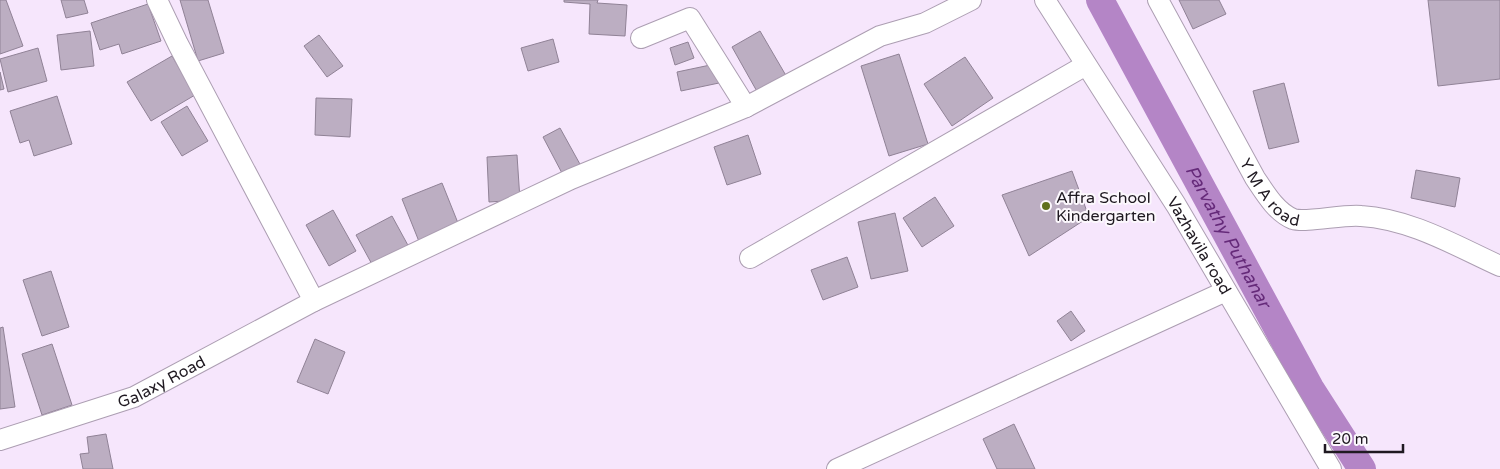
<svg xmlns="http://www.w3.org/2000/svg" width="1500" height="469" viewBox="0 0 1500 469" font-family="'Varela Round',sans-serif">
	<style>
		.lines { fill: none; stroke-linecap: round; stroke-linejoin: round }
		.canal { stroke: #b485c6; stroke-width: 28 }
		.building { fill: #bcaec2; stroke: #908296 }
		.street-casing { stroke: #ac9eb2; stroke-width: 22 }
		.street { stroke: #fff; stroke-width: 20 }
		.poi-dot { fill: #5f701d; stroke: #fcf8fd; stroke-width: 2 }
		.labels { text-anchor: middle; stroke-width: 4; stroke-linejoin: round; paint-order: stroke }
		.street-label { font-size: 16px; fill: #1f1921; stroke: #fcf8fd }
		.poi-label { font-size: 16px; fill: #1f1921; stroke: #fcf8fd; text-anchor: start }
		.water-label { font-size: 18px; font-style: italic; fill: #652a79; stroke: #fcf8fd }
	</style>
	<rect width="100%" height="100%" fill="#f6e6fc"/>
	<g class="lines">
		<!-- canal -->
		<path class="canal" id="s1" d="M 1100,0 L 1310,388 L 1362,469"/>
	</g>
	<!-- building -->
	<path class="building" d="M 0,0 L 6,0 L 23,46 L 0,54 Z
		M 61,0 L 84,0 L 88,13 L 66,18 Z
		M 180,0 L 208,0 L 224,53 L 198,61 Z
		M 564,0 L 598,0 L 597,3 L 627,5 L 625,36 L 589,34 L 590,4 L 564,2 Z
		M 1179,0 L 1219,0 L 1226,14 L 1193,29 Z
		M 1428,0 L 1500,0 L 1500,79 L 1438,86 Z
		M 148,4 L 161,41 L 122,54 L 119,44 L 100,50 L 91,23 Z
		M 90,31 L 94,66 L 61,70 L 57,35 Z
		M 760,31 L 788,79 L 759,95 L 732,47 Z
		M 319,35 L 343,66 L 327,77 L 304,46 Z
		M 553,39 L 559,62 L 528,71 L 521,48 Z
		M 688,42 L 694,58 L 675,65 L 670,48 Z
		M 38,48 L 47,81 L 8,92 L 0,59 Z
		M 899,54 L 928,144 L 889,156 L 861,66 Z
		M 172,56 L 195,95 L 151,121 L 127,82 Z
		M 965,57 L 993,98 L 952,126 L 924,84 Z
		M 715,64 L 719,83 L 681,91 L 677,72 Z
		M 0,72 L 4,89 L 0,90 Z
		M 1284,83 L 1299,142 L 1269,149 L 1253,91 Z
		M 57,96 L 72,144 L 34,156 L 29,140 L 20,143 L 10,111 Z
		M 316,98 L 352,99 L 350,137 L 315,135 Z
		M 187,106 L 208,141 L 182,156 L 161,122 Z
		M 560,128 L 581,166 L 563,175 L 543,137 Z
		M 748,135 L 761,174 L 727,185 L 714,147 Z
		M 517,155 L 520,200 L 489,202 L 487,157 Z
		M 1416,170 L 1460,178 L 1455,207 L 1411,198 Z
		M 1072,171 L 1089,217 L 1029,256 L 1002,195 Z
		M 442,183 L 460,228 L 420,244 L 402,199 Z
		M 935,197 L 954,226 L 922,247 L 903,218 Z
		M 333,210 L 356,251 L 329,266 L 306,225 Z
		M 895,213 L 908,271 L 871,279 L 858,222 Z
		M 392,216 L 410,249 L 374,268 L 356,235 Z
		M 847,257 L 858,287 L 823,300 L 811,270 Z
		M 51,271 L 69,327 L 42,336 L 23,280 Z
		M 1071,311 L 1085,331 L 1071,341 L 1057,321 Z
		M 3,327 L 15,407 L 0,409 L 0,328 Z
		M 315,339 L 345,352 L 328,394 L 297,382 Z
		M 52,344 L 72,405 L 42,415 L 22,354 Z
		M 1014,424 L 1035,469 L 997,469 L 983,439 Z
		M 106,434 L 113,469 L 83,469 L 80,454 L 89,453 L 87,437 Z"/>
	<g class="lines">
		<defs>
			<g id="street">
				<path d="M 157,0 L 178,44 L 314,301"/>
				<path id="s2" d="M 1045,0 L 1176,205 L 1331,469"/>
				<path id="s3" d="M 1158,0 L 1255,178 C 1265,193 1276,212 1293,219 C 1306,223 1344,214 1361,216 C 1411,219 1456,246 1500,266"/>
				<path d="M 641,38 L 690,18 L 746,107"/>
				<path d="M 750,258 L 1086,65"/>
				<path id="s4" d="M 0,440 L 134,397 L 314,301 L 571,179 L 746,107 L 880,36 L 925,23 L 971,0"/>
				<path d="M 837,469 L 1226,291"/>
			</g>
		</defs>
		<!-- street casing -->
		<use href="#street" class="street-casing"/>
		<!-- street -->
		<use href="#street" class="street"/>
	</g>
	<!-- markers -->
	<circle class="poi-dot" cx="1046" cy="206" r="5"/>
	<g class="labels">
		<!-- street labels -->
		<g class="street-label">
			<text dy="6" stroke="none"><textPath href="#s3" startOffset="224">Y M A road</textPath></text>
			<text dy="6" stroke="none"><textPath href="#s2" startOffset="290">Vazhavila road</textPath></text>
			<text dy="6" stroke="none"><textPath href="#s4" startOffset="172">Galaxy Road</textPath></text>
		</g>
		<!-- poi labels -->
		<g class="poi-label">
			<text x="1056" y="203">Affra School<tspan x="1056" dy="18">Kindergarten</tspan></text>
		</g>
		<!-- water labels -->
		<g class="water-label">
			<text dy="6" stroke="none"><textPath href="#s1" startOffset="269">Parvathy Puthanar</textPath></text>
		</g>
	</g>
	<!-- scale -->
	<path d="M1325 444v8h78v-8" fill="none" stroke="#1f1921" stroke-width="2.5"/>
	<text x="1332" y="444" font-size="15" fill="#1f1921" stroke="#fcf8fd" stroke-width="4" paint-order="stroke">20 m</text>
</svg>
